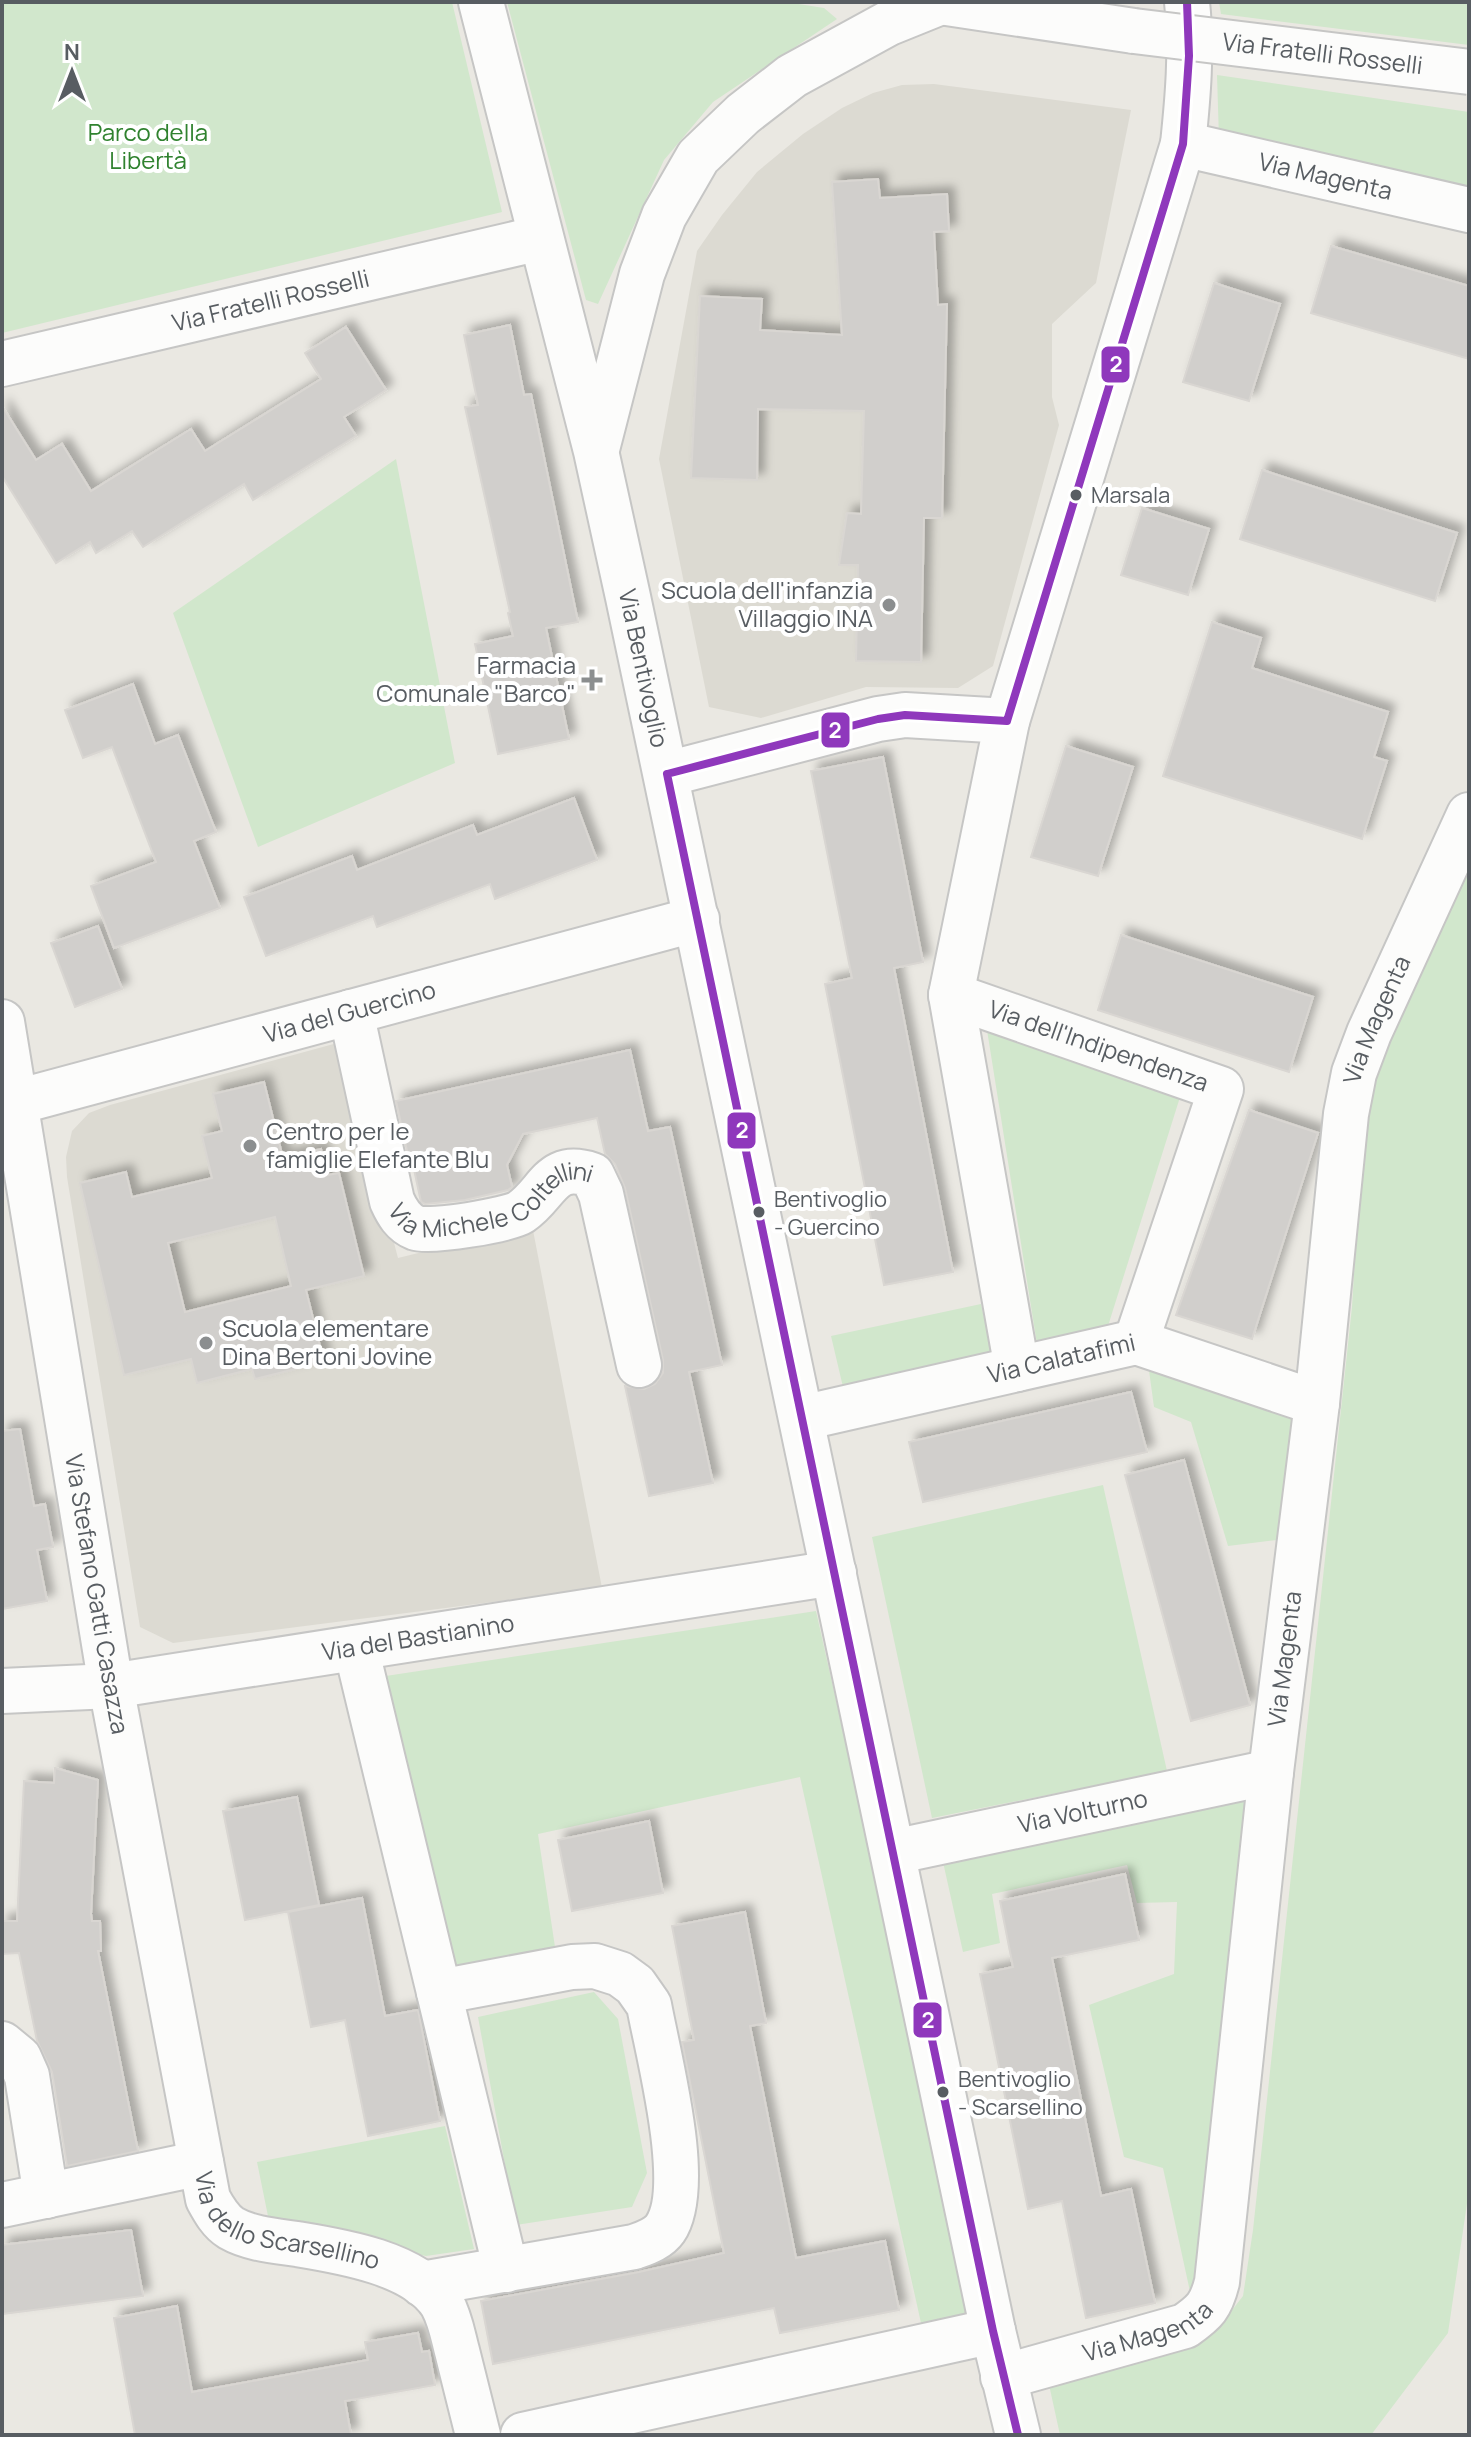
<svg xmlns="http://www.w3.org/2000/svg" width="1471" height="2437" viewBox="0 0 1471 2437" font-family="Manrope,sans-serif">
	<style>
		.education { fill: #dcdad2 }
		.green { fill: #d1e7cc }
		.building { fill: #d1cfcc; stroke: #d9d6d2; stroke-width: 2; fill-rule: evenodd; filter: url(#shadow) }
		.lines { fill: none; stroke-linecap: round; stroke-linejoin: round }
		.minor-casing { stroke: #c6c6c5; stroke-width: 48 }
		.tertiary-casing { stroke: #c6c6c5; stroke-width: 48 }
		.minor { stroke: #fcfcfb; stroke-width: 44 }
		.tertiary { stroke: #fcfcfb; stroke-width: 44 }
		.tertiary-bridge-casing { stroke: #c6c6c5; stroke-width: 48; stroke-linecap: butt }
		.tertiary-bridge { stroke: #fcfcfb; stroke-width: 44 }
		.bus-1-casing { stroke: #fff; stroke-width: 14 }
		.bus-1 { stroke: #8f38bc; stroke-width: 8 }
		.bus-dot { fill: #585d62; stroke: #fff; stroke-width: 3 }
		.poi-dot { fill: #8b8e8f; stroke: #fff; stroke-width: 3 }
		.labels { text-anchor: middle; stroke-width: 8; stroke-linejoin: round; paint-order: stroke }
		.bus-label { font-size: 22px; fill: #585d62; stroke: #fff; text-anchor: start }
		.street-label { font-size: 24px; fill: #585d62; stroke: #fff }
		.park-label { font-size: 24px; fill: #30822f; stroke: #fff }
		.poi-label { font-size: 24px; fill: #585d62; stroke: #fff; text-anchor: end }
		.line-badge { stroke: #fff; stroke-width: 3 }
		.badge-label { font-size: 22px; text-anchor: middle; font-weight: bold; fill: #fff }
	</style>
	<defs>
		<filter id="shadow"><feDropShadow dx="7" dy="-7" stdDeviation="4" flood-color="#0004"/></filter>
	</defs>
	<rect width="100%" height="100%" fill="#eae8e2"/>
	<!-- education -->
	<path class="education" d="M 934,84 L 1131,110 L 1096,283 L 1052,324 L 1052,397 L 1059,425 L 993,666 L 958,688 L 866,687 L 761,718 L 709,707 L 659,459 L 697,251 L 722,215 L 757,172 L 803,134 L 842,108 L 873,93 L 902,85 Z
		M 341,1042 L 398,1258 L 532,1225 L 602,1588 L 173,1643 L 140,1627 L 67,1177 L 66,1157 L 72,1131 L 89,1113 L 110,1105 Z"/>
	<!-- green -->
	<path class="green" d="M 2,2 L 452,2 L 502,212 L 2,333 Z
		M 507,2 L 786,2 L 824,8 L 837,19 L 713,102 L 664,160 L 598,304 L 586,300 Z
		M 1219,2 L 1469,2 L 1469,45 L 1221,14 Z
		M 1217,75 L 1469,112 L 1469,195 L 1219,139 Z
		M 396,459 L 455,763 L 258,847 L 173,613 Z
		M 1469,855 L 1469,2190 L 1448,2333 L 1371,2435 L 1060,2435 L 1048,2380 L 1215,2332 L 1243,2296 L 1253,2230 L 1352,1307 L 1362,1142 L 1386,1036 Z
		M 987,1030 L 1181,1094 L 1108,1326 L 1037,1344 Z
		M 981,1304 L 992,1354 L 843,1387 L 831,1336 Z
		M 1147,1356 L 1300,1410 L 1277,1540 L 1228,1546 L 1191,1422 L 1154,1407 Z
		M 1103,1485 L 1167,1771 L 932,1818 L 872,1537 Z
		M 816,1611 L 975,2320 L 923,2332 L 800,1777 L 538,1834 L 555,1947 L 450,1973 L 379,1677 Z
		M 1254,1794 L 1203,2268 L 1191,2296 L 1163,2168 L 1124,2157 L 1089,2005 L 1174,1974 L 1177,1902 L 1137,1903 L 1127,1865 L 992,1894 L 1000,1943 L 963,1952 L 941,1853 Z
		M 594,1992 L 618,2019 L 647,2173 L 632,2207 L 516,2225 L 478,2017 Z
		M 445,2126 L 474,2249 L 426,2256 L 269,2221 L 257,2162 Z"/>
	<!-- building -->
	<path class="building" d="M 878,179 L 880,198 L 947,194 L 949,231 L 934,232 L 938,305 L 947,304 L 942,518 L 924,518 L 921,662 L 856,661 L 858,565 L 839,565 L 847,513 L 861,514 L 864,411 L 758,409 L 757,480 L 691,478 L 700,296 L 762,299 L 760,330 L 842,335 L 832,182 Z
		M 1331,246 L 1469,286 L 1469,359 L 1311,313 Z
		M 1214,283 L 1280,304 L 1249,401 L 1183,382 Z
		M 510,325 L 524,395 L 531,394 L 578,622 L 546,628 L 569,739 L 498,754 L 475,644 L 513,636 L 508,613 L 510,612 L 465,407 L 478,405 L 464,335 Z
		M 346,327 L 386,390 L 344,417 L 356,436 L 253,500 L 244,484 L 143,547 L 132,531 L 96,553 L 90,542 L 56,563 L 2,476 L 2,406 L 36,460 L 62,444 L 91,491 L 191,429 L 205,451 L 321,379 L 305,353 Z
		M 1262,470 L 1457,533 L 1435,601 L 1240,539 Z
		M 1142,508 L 1209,529 L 1188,595 L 1121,575 Z
		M 1212,622 L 1261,638 L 1252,668 L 1388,712 L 1374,757 L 1387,761 L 1362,839 L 1163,776 Z
		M 133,684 L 155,744 L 178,735 L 216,832 L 194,841 L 220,908 L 114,948 L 91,886 L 156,862 L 112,747 L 83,758 L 65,710 Z
		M 1066,746 L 1133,767 L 1098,876 L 1031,857 Z
		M 883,757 L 923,962 L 894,968 L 953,1272 L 884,1285 L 825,984 L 852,978 L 811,771 Z
		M 574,798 L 597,860 L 495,899 L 490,884 L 377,927 L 373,916 L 266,956 L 244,897 L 352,856 L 357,870 L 473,825 L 477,835 Z
		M 98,926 L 122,989 L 75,1007 L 51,943 Z
		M 1121,935 L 1313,997 L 1289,1072 L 1098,1010 Z
		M 630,1050 L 648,1131 L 670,1127 L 722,1365 L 689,1372 L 713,1483 L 649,1496 L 625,1386 L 644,1389 L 655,1384 L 663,1373 L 663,1360 L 625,1188 L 615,1164 L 605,1154 L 597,1118 L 523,1134 L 507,1165 L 512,1187 L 508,1190 L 465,1200 L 425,1204 L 421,1202 L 412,1160 L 409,1160 L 396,1101 Z
		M 264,1082 L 283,1158 L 321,1149 L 327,1175 L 339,1173 L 364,1276 L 306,1290 L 324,1362 L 255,1379 L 252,1369 L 197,1383 L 191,1359 L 124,1375 L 80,1183 L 126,1172 L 132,1197 L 212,1178 L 202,1136 L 222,1131 L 213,1094 ZM 275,1217 L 291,1286 L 185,1312 L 168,1243 Z
		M 1249,1110 L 1318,1133 L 1252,1339 L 1176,1315 Z
		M 1131,1392 L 1147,1452 L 923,1502 L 909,1442 Z
		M 20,1429 L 34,1506 L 45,1504 L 53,1547 L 37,1550 L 47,1601 L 2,1609 L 2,1431 Z
		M 1184,1460 L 1250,1705 L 1191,1721 L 1125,1475 Z
		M 55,1768 L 98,1780 L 91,1914 L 92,1921 L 100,1921 L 101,1951 L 98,1951 L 138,2151 L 67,2166 L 52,2072 L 37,2041 L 19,1953 L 2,1954 L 2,1921 L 17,1921 L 24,1781 L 54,1783 Z
		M 297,1797 L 319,1905 L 245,1920 L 223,1811 Z
		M 649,1821 L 663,1893 L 572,1911 L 558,1840 Z
		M 1125,1874 L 1139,1940 L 1052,1958 L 1101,2196 L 1131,2189 L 1155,2303 L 1086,2318 L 1062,2201 L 1028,2209 L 980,1974 L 1013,1967 L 1000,1901 Z
		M 362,1898 L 385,2016 L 418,2010 L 440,2121 L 368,2136 L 345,2020 L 311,2027 L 288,1912 Z
		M 745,1912 L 766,2023 L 750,2026 L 796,2258 L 885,2241 L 899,2310 L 780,2333 L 774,2308 L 493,2364 L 481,2301 L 639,2272 L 724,2253 L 682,2042 L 694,2040 L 672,1926 Z
		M 131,2230 L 143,2296 L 2,2314 L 2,2245 Z
		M 177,2306 L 192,2392 L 368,2360 L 365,2342 L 418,2333 L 422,2352 L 429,2351 L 435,2385 L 345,2401 L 351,2435 L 135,2435 L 114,2318 Z"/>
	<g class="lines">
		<defs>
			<g id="minor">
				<path id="s1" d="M 481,2 L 596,451 L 628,597 L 993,2331 L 1018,2435"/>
				<path id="s2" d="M 1183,144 L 1469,210"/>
				<path id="s3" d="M 2,364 L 540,238"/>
				<path d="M 597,449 L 642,274 L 664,216 L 698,157 L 743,114 L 792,76 L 889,23 L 941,2"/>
				<path d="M 667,774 L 878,719 L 905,715 L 1007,721"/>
				<path id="s4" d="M 951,995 L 1221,1089 L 1136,1342"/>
				<path id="s5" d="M 351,1012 L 392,1201 C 397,1212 403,1223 416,1228 C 430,1233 509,1220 521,1212 C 549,1193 550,1161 592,1175 L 601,1194 L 639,1365"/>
				<path id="s6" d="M 2,1022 L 111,1686 L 208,2199 C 214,2210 220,2221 231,2228 C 250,2239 276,2241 297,2244 C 340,2251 416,2263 442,2304 C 450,2318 453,2336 457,2351 C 464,2379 471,2407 478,2435"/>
				<path id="s7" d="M 2,1106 L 697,919"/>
				<path d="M 1017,1369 L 951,995 L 1007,721 L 1183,144 C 1188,97 1192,50 1187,2"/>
				<path id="s8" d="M 802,1418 L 1136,1342 L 1317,1403"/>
				<path d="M 356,1648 L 506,2270"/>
				<path id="s9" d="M 2,1691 L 111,1686 L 834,1573"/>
				<path id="s10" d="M 893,1852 L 1271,1772"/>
				<path d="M 2,2044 L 19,2058 L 27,2076 L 46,2196"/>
				<path d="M 2,2205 L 201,2163"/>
				<path d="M 422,2284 L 634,2247 C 645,2243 658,2239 665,2229 C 694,2187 658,2055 649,2005 L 635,1985 L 620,1974 L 595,1966 L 572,1967 L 439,1992"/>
				<path id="s11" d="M 1003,2377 L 1185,2326 C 1205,2312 1211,2306 1217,2282 L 1271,1772 L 1317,1403 L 1346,1114 L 1354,1073 L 1369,1033 L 1469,815"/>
				<path d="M 523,2435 L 993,2331"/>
			</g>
			<path id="tertiary" d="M 940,2 L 1134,31"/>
		</defs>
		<!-- minor casing -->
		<use href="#minor" class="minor-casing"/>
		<!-- tertiary casing -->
		<use href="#tertiary" class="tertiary-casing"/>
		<!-- minor -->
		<use href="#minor" class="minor"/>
		<!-- tertiary -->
		<use href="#tertiary" class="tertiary"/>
		<defs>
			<g id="tertiary-bridge">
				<path id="s12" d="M 1134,31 L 1469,72"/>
			</g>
		</defs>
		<!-- tertiary-bridge casing -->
		<use href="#tertiary-bridge" class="tertiary-bridge-casing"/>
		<!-- tertiary-bridge -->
		<use href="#tertiary-bridge" class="tertiary-bridge"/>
		<defs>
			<path id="bus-1" d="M 1007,721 L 1183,144 L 1189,56 L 1187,2
				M 667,774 L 993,2331 L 1018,2435
				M 667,774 L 878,719 L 905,715 L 1007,721"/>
		</defs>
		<!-- bus-1 casing -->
		<use href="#bus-1" class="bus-1-casing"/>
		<!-- bus-1 -->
		<use href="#bus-1" class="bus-1"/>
	</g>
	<!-- markers -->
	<g class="bus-dot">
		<circle cx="1076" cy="495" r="7"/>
		<circle cx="759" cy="1212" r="7"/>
		<circle cx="943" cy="2092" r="7"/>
	</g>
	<g class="poi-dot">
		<circle cx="889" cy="605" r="8"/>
		<path d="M588 668h8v8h8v8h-8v8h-8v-8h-8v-8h8z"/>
		<circle cx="250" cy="1146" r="8"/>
		<circle cx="206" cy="1343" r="8"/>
	</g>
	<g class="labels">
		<!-- bus labels -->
		<g class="bus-label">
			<text x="1091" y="503">Marsala</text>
			<text x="774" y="1207">Bentivoglio<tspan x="774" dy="28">- Guercino</tspan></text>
			<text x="958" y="2087">Bentivoglio<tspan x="958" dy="28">- Scarsellino</tspan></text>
		</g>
		<!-- street labels -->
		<g class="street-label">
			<text dy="8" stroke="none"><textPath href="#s12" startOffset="190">Via Fratelli Rosselli</textPath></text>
			<text dy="8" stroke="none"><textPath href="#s2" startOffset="146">Via Magenta</textPath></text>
			<text dy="8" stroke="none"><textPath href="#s3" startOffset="276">Via Fratelli Rosselli</textPath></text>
			<text dy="8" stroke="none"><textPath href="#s1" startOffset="686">Via Bentivoglio</textPath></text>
			<text dy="8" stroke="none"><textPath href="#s7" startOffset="360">Via del Guercino</textPath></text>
			<text dy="8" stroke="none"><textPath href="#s11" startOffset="1520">Via Magenta</textPath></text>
			<text dy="8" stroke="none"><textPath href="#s4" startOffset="156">Via dell'Indipendenza</textPath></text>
			<text dy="8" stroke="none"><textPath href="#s5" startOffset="312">Via Michele Coltellini</textPath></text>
			<text dy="8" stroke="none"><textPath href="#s8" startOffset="266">Via Calatafimi</textPath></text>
			<text dy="8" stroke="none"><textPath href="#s6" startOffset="580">Via Stefano Gatti Casazza</textPath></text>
			<text dy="8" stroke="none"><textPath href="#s9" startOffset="420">Via del Bastianino</textPath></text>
			<text dy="8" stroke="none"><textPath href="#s11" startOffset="872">Via Magenta</textPath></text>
			<text dy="8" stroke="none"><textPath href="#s10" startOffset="194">Via Volturno</textPath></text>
			<text dy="8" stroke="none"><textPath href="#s6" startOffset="1276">Via dello Scarsellino</textPath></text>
			<text dy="8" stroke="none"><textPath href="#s11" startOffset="152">Via Magenta</textPath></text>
		</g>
		<!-- park labels -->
		<g class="park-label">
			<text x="148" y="141">Parco della<tspan x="148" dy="28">Libertà</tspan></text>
		</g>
		<!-- poi labels -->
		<g class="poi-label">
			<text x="873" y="599">Scuola dell'infanzia<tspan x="873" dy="28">Villaggio INA</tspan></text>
			<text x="576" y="674">Farmacia<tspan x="576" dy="28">Comunale "Barco"</tspan></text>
			<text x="266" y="1140" text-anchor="start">Centro per le<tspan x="266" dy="28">famiglie Elefante Blu</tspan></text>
			<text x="222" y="1337" text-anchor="start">Scuola elementare<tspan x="222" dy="28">Dina Bertoni Jovine</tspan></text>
		</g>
	</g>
	<g class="line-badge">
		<rect x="1100" y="345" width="31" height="39" rx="8" fill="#8f38bc"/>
		<rect x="820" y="711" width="31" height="38" rx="8" fill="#8f38bc"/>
		<rect x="726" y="1111" width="31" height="39" rx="8" fill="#8f38bc"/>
		<rect x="912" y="2001" width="31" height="38" rx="8" fill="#8f38bc"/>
	</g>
	<g class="badge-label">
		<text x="1116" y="372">2</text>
		<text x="835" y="738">2</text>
		<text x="742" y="1138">2</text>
		<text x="928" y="2028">2</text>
	</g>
	<!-- border -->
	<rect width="1471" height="2437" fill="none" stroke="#585d62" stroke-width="8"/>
	<!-- north arrow -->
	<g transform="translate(72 72)" stroke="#ffffff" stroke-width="6" paint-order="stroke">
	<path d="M0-6L14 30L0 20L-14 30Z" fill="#585d62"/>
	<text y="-12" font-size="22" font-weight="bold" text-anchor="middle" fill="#585d62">N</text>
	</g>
</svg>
